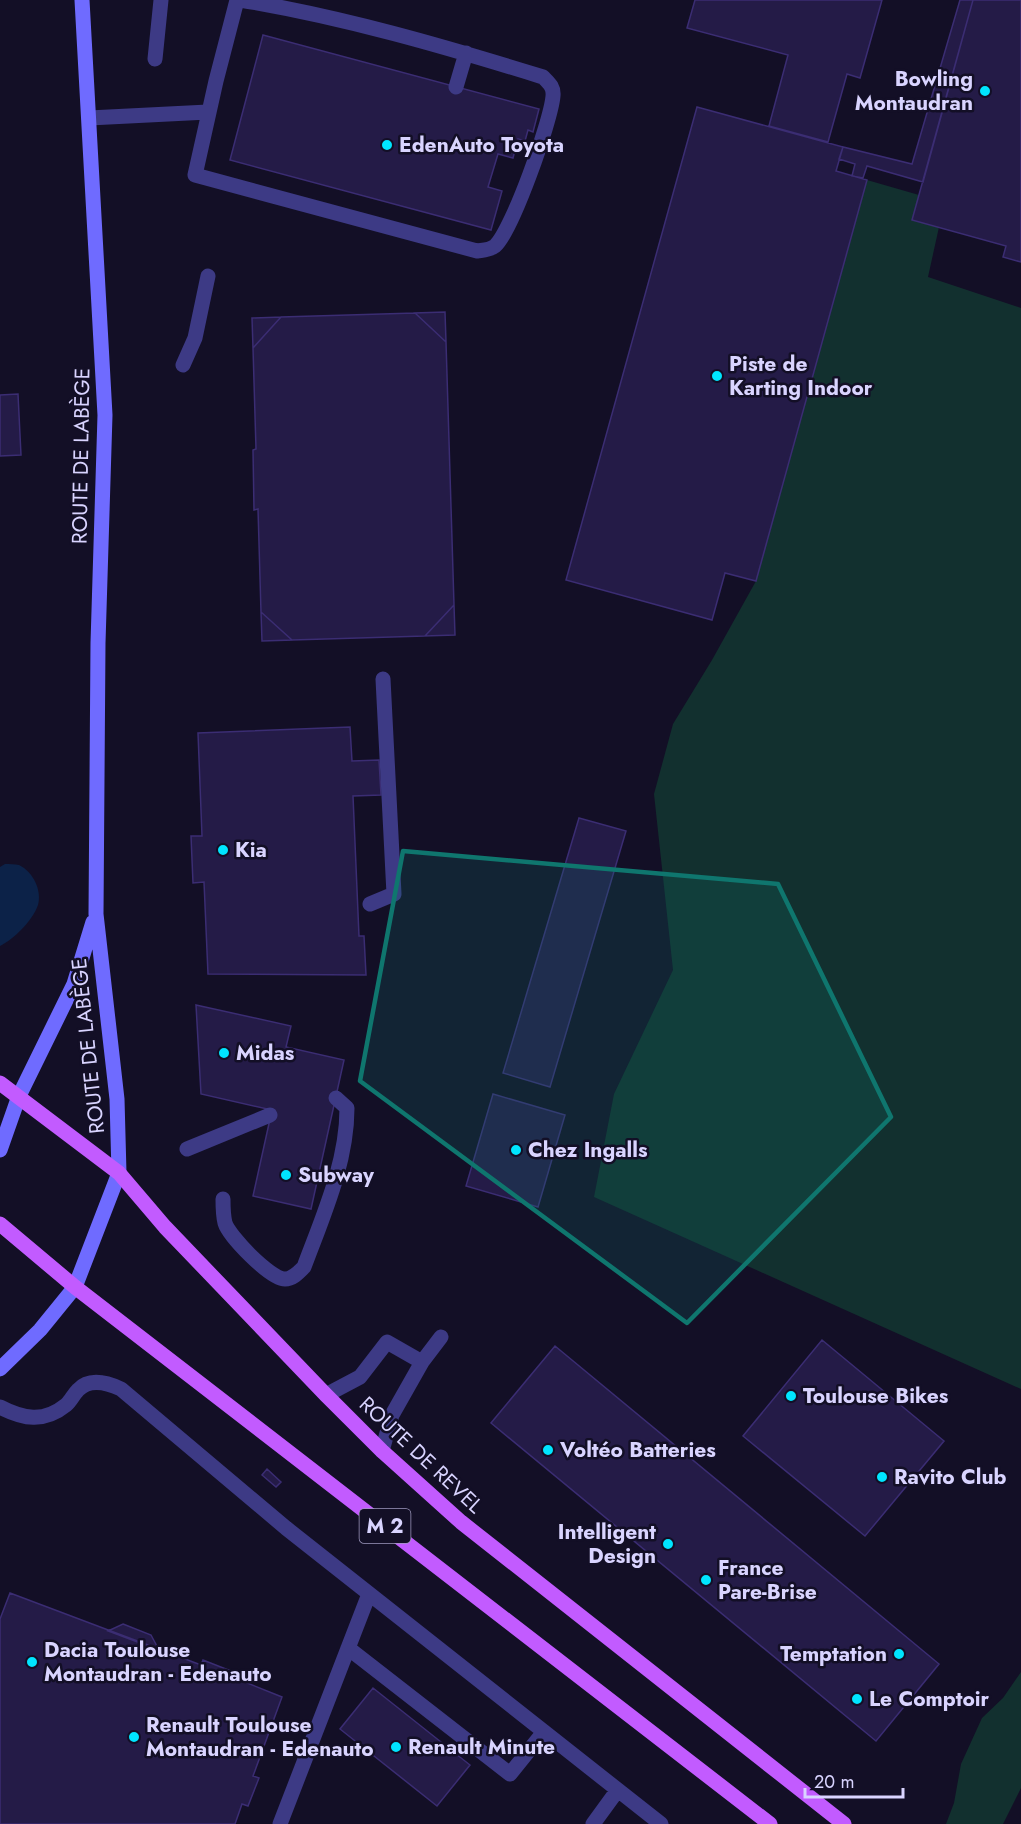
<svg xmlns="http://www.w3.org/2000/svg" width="1021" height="1824" viewBox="0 0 1021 1824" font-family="Jost,sans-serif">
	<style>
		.green { fill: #12302f }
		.water { fill: #0c2248 }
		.building { fill: #241b47; stroke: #3b2d73; stroke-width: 1.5 }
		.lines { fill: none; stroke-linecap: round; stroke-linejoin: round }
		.lane { stroke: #3d3a85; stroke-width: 15 }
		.secondary { stroke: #6f6bff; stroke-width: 15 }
		.primary { stroke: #c25bff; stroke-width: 15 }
		.marked { fill: #0f766e; fill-opacity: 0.2; stroke: #0f766e; stroke-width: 4.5; stroke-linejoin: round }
		.poi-dot { fill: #00e5ff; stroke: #130f26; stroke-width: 2 }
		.labels { text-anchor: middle; stroke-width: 5; stroke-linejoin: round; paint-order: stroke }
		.shield { fill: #130f26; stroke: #9e99be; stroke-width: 1.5 }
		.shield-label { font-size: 20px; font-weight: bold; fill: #d9d4ff }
		.poi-label { font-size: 21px; font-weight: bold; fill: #d9d4ff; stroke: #130f26; text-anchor: start }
		.street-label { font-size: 21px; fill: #d9d4ff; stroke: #130f26 }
	</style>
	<rect width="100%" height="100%" fill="#130f26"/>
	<!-- green -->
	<path class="green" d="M 867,180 L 919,195 L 939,227 L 928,277 L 1021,308 L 1021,1389 L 594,1197 L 614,1094 L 673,970 L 654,794 L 673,724 L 712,660 L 756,581 Z
		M 1021,1672 L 1021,1788 L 1003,1824 L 946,1824 L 954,1803 L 961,1764 L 982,1718 L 1003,1698 Z"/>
	<!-- water -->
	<path class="water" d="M 5,864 C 9,864 15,864 19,865 C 33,872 42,890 38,905 C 33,920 14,939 0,946 L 0,867 Z"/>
	<!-- building -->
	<path class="building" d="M 695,0 L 882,0 L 860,78 L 847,74 L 828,142 L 769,126 L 788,55 L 687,28 Z
		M 960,0 L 973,0 L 923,182 L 867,166 L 863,178 L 852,176 L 855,164 L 839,159 L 843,147 L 912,164 Z
		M 973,0 L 1021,0 L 1021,262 L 1003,257 L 1006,246 L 912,220 Z
		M 263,35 L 539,109 L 533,132 L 528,130 L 525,141 L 518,139 L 513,158 L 498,154 L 488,187 L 502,191 L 491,230 L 230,160 Z
		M 697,107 L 843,147 L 836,171 L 867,180 L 756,581 L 725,573 L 712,620 L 566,580 Z
		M 445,312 L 446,342 L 415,313 Z
		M 415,313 L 446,342 L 454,605 L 425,636 L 292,640 L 261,612 L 258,509 L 254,510 L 253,450 L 256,449 L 253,348 L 281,317 Z
		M 281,317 L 253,348 L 252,318 Z
		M 18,394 L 21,455 L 0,456 L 0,395 Z
		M 454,605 L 455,635 L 425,636 Z
		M 261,612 L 292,640 L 262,641 Z
		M 350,727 L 352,761 L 379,760 L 381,795 L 353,796 L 359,936 L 364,936 L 366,975 L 208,974 L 204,882 L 193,883 L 191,836 L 202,836 L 198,733 Z
		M 579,818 L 626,831 L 550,1087 L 503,1073 Z
		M 196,1005 L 291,1026 L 286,1047 L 344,1060 L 311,1209 L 253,1196 L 272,1110 L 201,1094 Z
		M 493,1094 L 565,1115 L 538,1207 L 466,1186 Z
		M 822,1340 L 944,1441 L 865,1536 L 743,1436 Z
		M 555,1346 L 939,1664 L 876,1741 L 491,1423 Z
		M 267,1469 L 281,1482 L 276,1487 L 262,1475 Z
		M 10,1593 L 201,1665 L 203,1660 L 231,1671 L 230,1676 L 282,1697 L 253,1776 L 259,1778 L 248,1806 L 242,1804 L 235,1824 L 0,1824 L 0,1619 Z
		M 123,1624 L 151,1635 L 159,1650 L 108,1631 Z
		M 373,1688 L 470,1765 L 437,1806 L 340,1729 Z"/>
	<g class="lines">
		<!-- lane -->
		<path class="lane" d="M 237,0 L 216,81 L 195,175 L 477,251 C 483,250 490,250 495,246 C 512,231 551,121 553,96 C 554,87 549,83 543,77 C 443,46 343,17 240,0
			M 155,59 L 161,0
			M 456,87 L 466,53
			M 89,118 L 208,112
			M 183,365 L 195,338 L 208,276
			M 370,904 L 394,894 L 383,679
			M 187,1149 L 270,1115
			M 223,1199 C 223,1207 223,1215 225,1223 C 229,1236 270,1279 285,1279 C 293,1279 299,1272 304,1267 C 323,1216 347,1163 347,1108 L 336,1098
			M 326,1395 L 360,1377 L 387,1342 L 422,1362
			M 0,1407 C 23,1419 44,1423 66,1405 C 71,1401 73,1395 78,1390 C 90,1377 108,1383 121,1389 L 286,1528 L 661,1824
			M 382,1451 L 392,1415 L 422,1362 L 441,1337
			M 348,1648 L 510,1774 L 543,1733
			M 280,1824 L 369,1594
			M 593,1824 L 617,1791"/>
		<!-- secondary -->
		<path class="secondary" d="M 0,1150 L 19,1096 L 74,984 L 93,922
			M 0,1369 L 40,1330 L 75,1287 L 119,1173 L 117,1099 L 96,914 L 98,643 L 105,415 L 82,0"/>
		<!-- primary -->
		<path class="primary" d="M 0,1083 L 119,1173 L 165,1227 L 326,1395 L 382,1451 L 461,1522 L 844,1824
			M 0,1224 L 75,1287 L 770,1824"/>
	</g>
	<!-- marked area -->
	<path class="marked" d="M 403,851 L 778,884 L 891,1117 L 687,1323 L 360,1081 Z"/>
	<!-- markers -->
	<g class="poi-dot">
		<circle cx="985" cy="91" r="6"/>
		<circle cx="387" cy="145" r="6"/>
		<circle cx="717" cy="376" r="6"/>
		<circle cx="223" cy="850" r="6"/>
		<circle cx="224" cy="1053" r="6"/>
		<circle cx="516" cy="1150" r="6"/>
		<circle cx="286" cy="1175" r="6"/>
		<circle cx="791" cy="1396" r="6"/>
		<circle cx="548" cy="1450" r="6"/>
		<circle cx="882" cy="1477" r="6"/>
		<circle cx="668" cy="1544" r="6"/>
		<circle cx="706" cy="1580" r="6"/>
		<circle cx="899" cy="1654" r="6"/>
		<circle cx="32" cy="1662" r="6"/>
		<circle cx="857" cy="1699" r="6"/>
		<circle cx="134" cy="1737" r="6"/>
		<circle cx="396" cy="1747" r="6"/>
	</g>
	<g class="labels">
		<!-- shield labels -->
		<rect class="shield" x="359.5" y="1509" width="51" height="34" rx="4.5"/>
		<g class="shield-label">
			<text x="385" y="1533">M 2</text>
		</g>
		<!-- poi labels -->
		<g class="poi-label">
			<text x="973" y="86" text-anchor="end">Bowling<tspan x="973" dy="24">Montaudran</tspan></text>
			<text x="399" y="152">EdenAuto Toyota</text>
			<text x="729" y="371">Piste de<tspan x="729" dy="24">Karting Indoor</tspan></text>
			<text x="235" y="857">Kia</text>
			<text x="236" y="1060">Midas</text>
			<text x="528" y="1157">Chez Ingalls</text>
			<text x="298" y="1182">Subway</text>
			<text x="803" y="1403">Toulouse Bikes</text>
			<text x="560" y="1457">Voltéo Batteries</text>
			<text x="894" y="1484">Ravito Club</text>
			<text x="656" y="1539" text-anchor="end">Intelligent<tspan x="656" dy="24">Design</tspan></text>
			<text x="718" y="1575">France<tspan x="718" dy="24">Pare-Brise</tspan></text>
			<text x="44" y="1657">Dacia Toulouse<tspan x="44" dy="24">Montaudran - Edenauto</tspan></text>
			<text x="887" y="1661" text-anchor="end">Temptation</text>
			<text x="869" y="1706">Le Comptoir</text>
			<text x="146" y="1732">Renault Toulouse<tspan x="146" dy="24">Montaudran - Edenauto</tspan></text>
			<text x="408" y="1754">Renault Minute</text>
		</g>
		<!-- street labels -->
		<g class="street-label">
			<text transform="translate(81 456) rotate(-89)" y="7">ROUTE DE LABÈGE</text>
			<text transform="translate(88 1046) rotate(-96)" y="7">ROUTE DE LABÈGE</text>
			<text transform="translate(421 1455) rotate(43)" y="7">ROUTE DE REVEL</text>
		</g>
	</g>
	<!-- scale -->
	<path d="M805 1788v9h98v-9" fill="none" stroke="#d9d4ff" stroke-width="3"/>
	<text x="814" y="1788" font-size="18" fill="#d9d4ff" stroke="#130f26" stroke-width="4.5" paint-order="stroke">20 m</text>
</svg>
